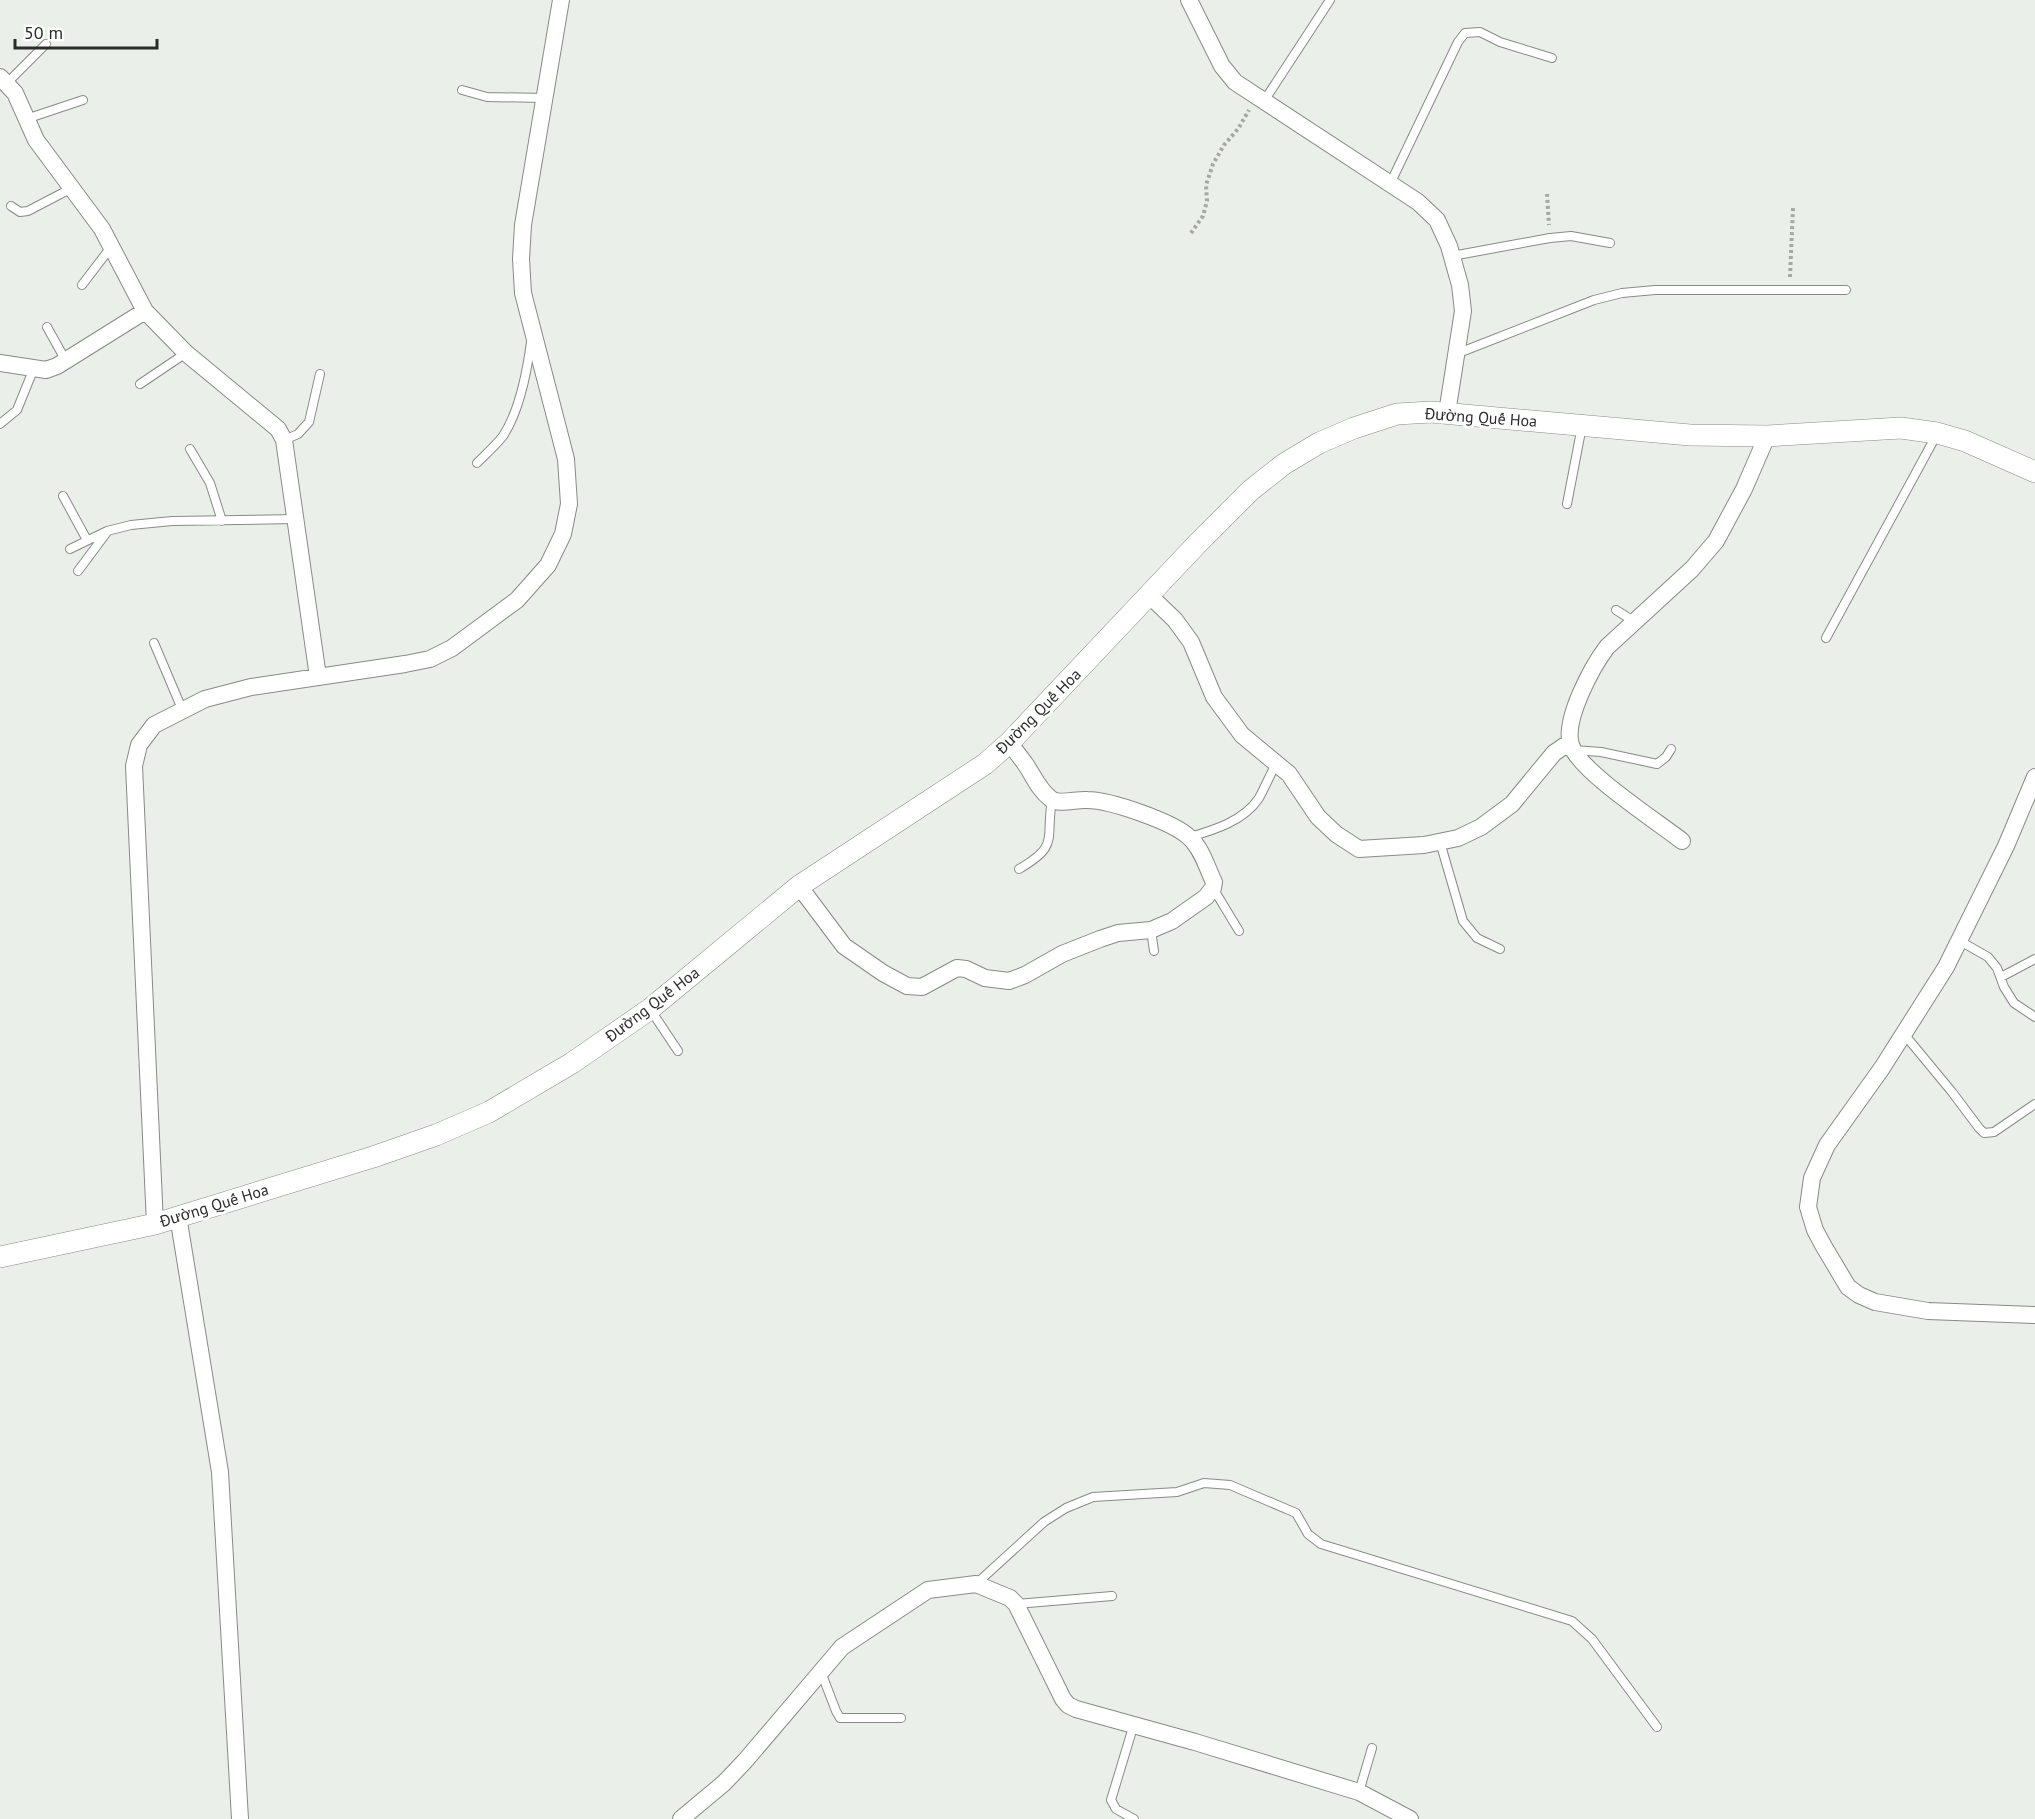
<svg xmlns="http://www.w3.org/2000/svg" width="2035" height="1819" viewBox="0 0 2035 1819" font-family="'PT Sans',sans-serif">
	<style>
		.lines { fill: none; stroke-linecap: round; stroke-linejoin: round }
		.service-casing { stroke: #878b86; stroke-width: 10 }
		.minor-casing { stroke: #878b86; stroke-width: 18 }
		.tertiary-casing { stroke: #878b86; stroke-width: 22 }
		.path { stroke: #a5a8a4; stroke-width: 4; stroke-dasharray: 3 3; stroke-linecap: butt }
		.service { stroke: #fff; stroke-width: 8 }
		.minor { stroke: #fff; stroke-width: 16 }
		.tertiary { stroke: #fff; stroke-width: 21 }
		.labels { text-anchor: middle; stroke-width: 6; stroke-linejoin: round; paint-order: stroke }
		.street-label { font-size: 16px; fill: #2a2c2a; stroke: #fff }
	</style>
	<rect width="100%" height="100%" fill="#ebefe9"/>
	<g class="lines">
		<defs>
			<path id="service" d="M 7,83 L 46,44
				M 462,90 L 487,97 L 544,98
				M 1264,101 L 1330,0
				M 26,119 L 83,100
				M 1390,184 L 1458,42 L 1465,33 L 1480,32 L 1500,42 L 1552,58
				M 11,206 L 20,212 L 28,211 L 72,188
				M 1452,256 L 1550,238 L 1571,236 L 1610,243
				M 82,285 L 111,247
				M 47,327 L 66,361
				M 1456,354 L 1594,300 L 1622,293 L 1655,290 L 1846,290
				M 140,384 L 186,353
				M 0,424 L 17,410 L 34,368
				M 284,440 L 298,434 L 309,422 L 320,374
				M 190,449 L 210,483 L 222,521
				M 477,463 C 486,454 496,445 503,436 C 520,410 527,372 531,342
				M 63,496 L 87,540
				M 1567,504 L 1582,426
				M 70,549 L 107,531 L 131,525 L 172,521 L 296,519
				M 78,571 L 107,532
				M 1616,610 L 1635,622
				M 1826,638 L 1937,434
				M 154,643 L 182,709
				M 1574,750 L 1601,752 L 1657,764 L 1666,757 L 1671,749
				M 1190,837 C 1214,830 1244,821 1259,798 C 1265,787 1270,775 1276,764
				M 1440,842 L 1463,921 L 1477,938 L 1500,949
				M 1019,869 C 1060,845 1045,840 1052,800
				M 1213,888 L 1239,931
				M 1151,930 L 1154,951
				M 1960,941 L 1988,957 L 1997,968 L 2004,987 L 2014,1003 L 2035,1017
				M 2001,977 L 2035,959
				M 650,1009 L 678,1051
				M 1904,1034 L 1952,1092 L 1979,1128 L 1984,1133 L 1994,1132 L 2035,1104
				M 976,1584 L 1044,1522 L 1066,1508 L 1093,1497 L 1177,1492 L 1204,1483 L 1230,1485 L 1296,1513 L 1308,1534 L 1321,1544 L 1572,1621 L 1592,1639 L 1657,1727
				M 1016,1604 L 1112,1596
				M 821,1672 L 836,1711 L 840,1718 L 901,1718
				M 1359,1792 L 1372,1748
				M 1134,1819 L 1116,1809 L 1111,1800 L 1134,1724"/>
			<path id="minor" d="M 1189,0 L 1222,66 L 1235,82 L 1418,202 L 1437,220 L 1449,246 L 1460,285 L 1463,311 L 1447,413
				M 0,77 L 15,93 L 36,140 L 102,229 L 145,311 L 186,353 L 278,429 L 284,440 L 318,677
				M 0,363 L 46,370 L 57,366 L 145,311
				M 1150,596 L 1175,620 L 1191,642 L 1214,697 L 1242,735 L 1289,774 L 1318,817 L 1336,834 L 1359,849 L 1424,845 L 1458,838 L 1481,827 L 1512,804 L 1554,753 L 1570,742
				M 2035,777 L 2006,846 L 1946,967 L 1882,1068 L 1827,1145 L 1812,1178 L 1808,1207 L 1815,1230 L 1823,1245 L 1848,1287 L 1859,1295 L 1875,1302 L 1928,1311 L 2035,1315
				M 1682,841 C 1658,822 1579,771 1571,745 C 1563,720 1592,667 1607,647 L 1692,569 L 1716,541 L 1744,489 L 1767,436
				M 799,886 L 844,946 L 883,973 L 907,986 L 922,987 L 957,968 L 966,969 L 985,978 L 1009,981 L 1025,975 L 1062,954 L 1100,939 L 1118,933 L 1151,930 L 1172,921 L 1206,897 L 1213,888 L 1214,882 C 1207,868 1202,849 1190,838 C 1174,822 1110,800 1087,800 C 1077,799 1059,805 1051,799 C 1039,790 1034,777 1026,765 C 1021,758 1015,750 1009,743
				M 178,1216 L 220,1472 L 240,1819
				M 155,1224 L 134,766 L 139,745 L 154,725 L 205,699 L 251,687 L 405,664 L 430,659 L 452,648 L 517,600 L 548,565 L 563,534 L 569,504 L 566,459 L 523,293 L 521,259 L 523,225 L 561,0
				M 681,1819 L 724,1783 L 745,1761 L 842,1647 L 928,1590 L 976,1584 L 1010,1598 L 1016,1604 L 1063,1699 L 1068,1705 L 1076,1709 L 1195,1742 L 1359,1792 L 1410,1819"/>
			<path id="tertiary" d="M 0,1257 L 155,1224 L 373,1157 L 436,1135 L 489,1112 L 572,1063 L 650,1009 L 799,886 L 985,764 L 1009,743 L 1198,543 L 1251,490 L 1284,464 L 1319,443 L 1354,428 L 1397,414 L 1431,412 L 1690,435 L 1767,436 L 1901,428 L 1937,433 L 1965,441 L 2035,472"/>
		</defs>
		<!-- service casing -->
		<use href="#service" class="service-casing"/>
		<!-- minor casing -->
		<use href="#minor" class="minor-casing"/>
		<!-- tertiary casing -->
		<use href="#tertiary" class="tertiary-casing"/>
		<!-- path -->
		<path class="path" d="M 1547,194 L 1549,225
			M 1191,233 L 1203,216 L 1207,201 L 1206,185 L 1213,164 L 1224,145 L 1238,129 L 1249,110
			M 1790,277 L 1793,208"/>
		<!-- service -->
		<use href="#service" class="service"/>
		<!-- minor -->
		<use href="#minor" class="minor"/>
		<!-- tertiary -->
		<use href="#tertiary" class="tertiary"/>
	</g>
	<g class="labels">
		<!-- street labels -->
		<g class="street-label">
			<text transform="translate(1481 417) rotate(4)" y="6">Đường Quế Hoa</text>
			<text transform="translate(1038 711) rotate(-45)" y="6">Đường Quế Hoa</text>
			<text transform="translate(652 1004) rotate(-37)" y="6">Đường Quế Hoa</text>
			<text transform="translate(214 1205) rotate(-17)" y="6">Đường Quế Hoa</text>
		</g>
	</g>
	<!-- scale -->
	<path d="M15 39v9h142v-9" fill="none" stroke="#2a2c2a" stroke-width="3"/>
	<text x="24" y="39" font-size="18" fill="#2a2c2a" stroke="#ffffff" stroke-width="4.5" paint-order="stroke">50 m</text>
</svg>
